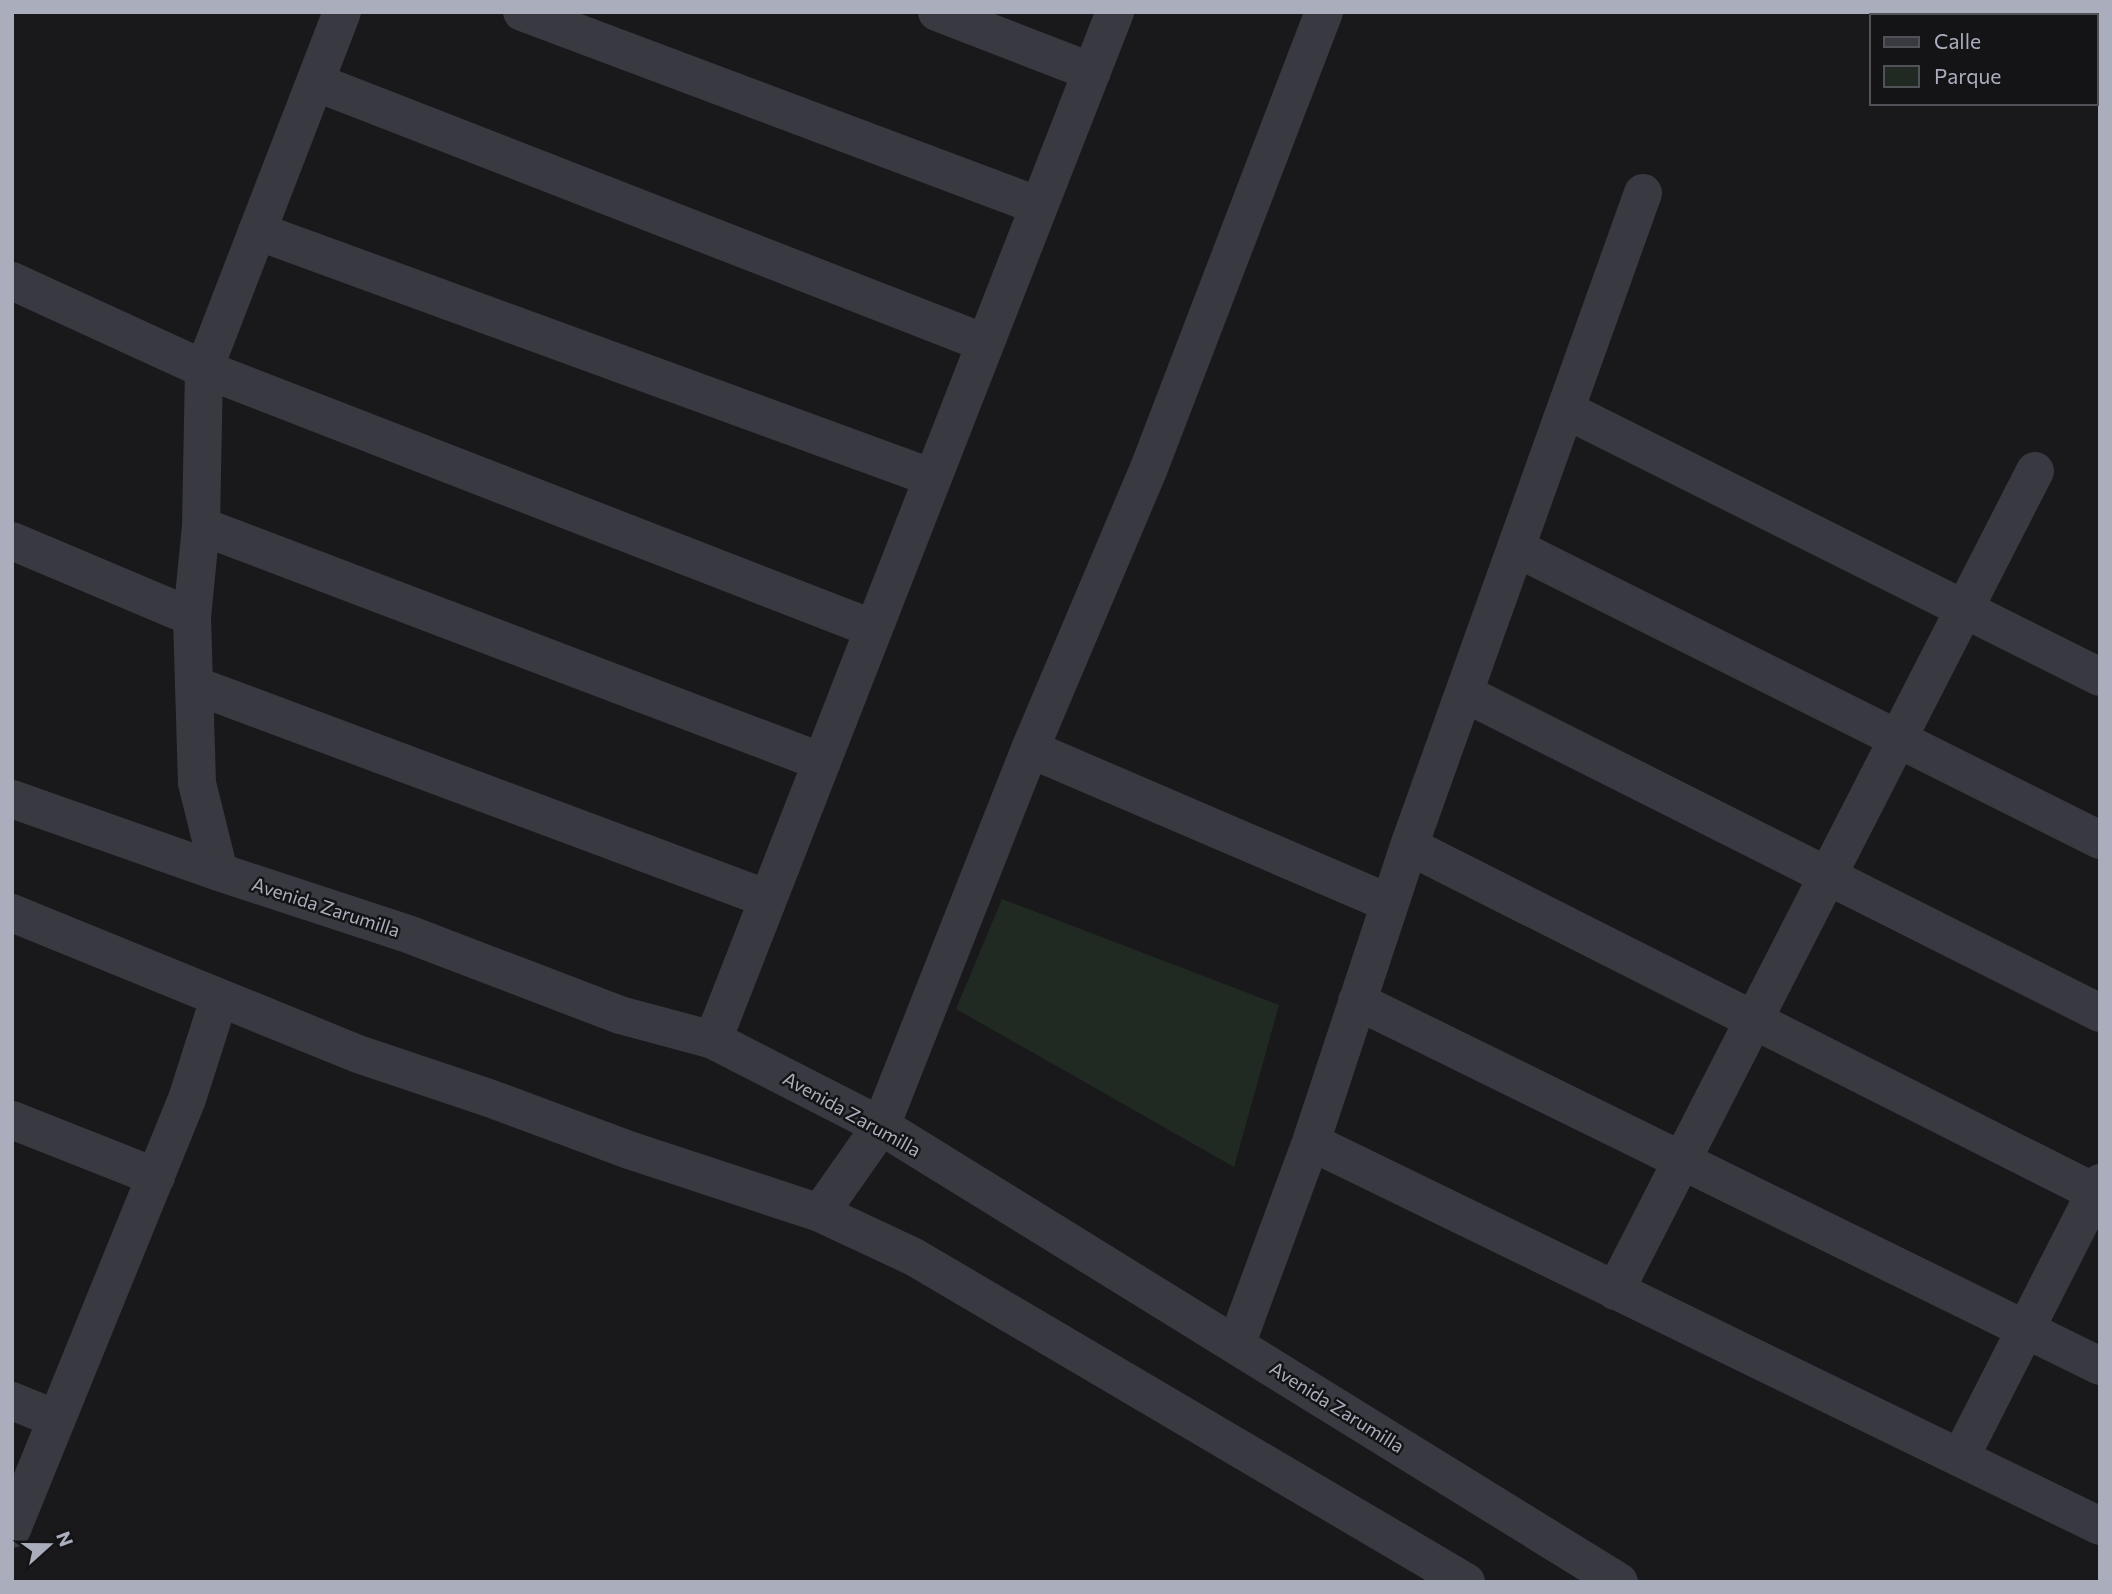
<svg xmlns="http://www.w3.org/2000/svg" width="2112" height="1594" viewBox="0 0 2112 1594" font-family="Commissioner,sans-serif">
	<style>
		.green { fill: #202a22 }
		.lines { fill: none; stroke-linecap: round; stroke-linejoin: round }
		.minor { stroke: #393a41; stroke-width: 38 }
		.tertiary { stroke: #393a41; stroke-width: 38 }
		.labels { text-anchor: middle; stroke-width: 5; stroke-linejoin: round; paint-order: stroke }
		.street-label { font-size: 19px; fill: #aaaebc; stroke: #141416 }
	</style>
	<rect width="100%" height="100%" fill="#19191b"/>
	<!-- green -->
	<path class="green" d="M 1002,899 L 1279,1005 L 1234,1167 L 956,1009 Z"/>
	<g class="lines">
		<!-- minor -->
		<path class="minor" d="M 522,12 L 1039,206
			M 937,12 L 1092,72
			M 315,82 L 985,343
			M 257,231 L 933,478
			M 12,281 L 204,369 L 874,629
			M 1566,410 L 2100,677
			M 201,526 L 822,762
			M 12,541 L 192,617
			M 1516,548 L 2100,840
			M 194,685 L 768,899
			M 1464,693 L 2100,1013
			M 1030,749 L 1389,903
			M 1409,846 L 2100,1195
			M 219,872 L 197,783 L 194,685 L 192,617 L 201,526 L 204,369 L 342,12
			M 1357,1001 L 2100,1366
			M 713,1040 L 1115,12
			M 12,1120 L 156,1177
			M 1311,1142 L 2100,1526
			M 820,1213 L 881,1126 L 1030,749 L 1149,468 L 1324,12
			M 1615,1291 L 2035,471
			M 1236,1345 L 1311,1142 L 1409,846 L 1643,193
			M 12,1401 L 56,1419
			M 1960,1458 L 2100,1183
			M 12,1529 L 187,1099 L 219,999"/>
		<!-- tertiary -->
		<path class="tertiary" d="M 12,799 L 219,872 L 408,934 L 620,1015 L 713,1040 L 881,1126 L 1619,1582
			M 12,913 L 358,1054 L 489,1098 L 629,1150 L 820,1213 L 914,1257 L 1466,1582"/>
	</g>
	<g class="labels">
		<!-- street labels -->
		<g class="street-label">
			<text transform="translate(326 907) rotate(18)" y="7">Avenida Zarumilla</text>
			<text transform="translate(852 1114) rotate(29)" y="7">Avenida Zarumilla</text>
			<text transform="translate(1337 1407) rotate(32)" y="7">Avenida Zarumilla</text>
		</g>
	</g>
	<!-- border -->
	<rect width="2112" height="1594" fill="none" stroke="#aaaebc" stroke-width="28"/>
	<!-- legend -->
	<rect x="1870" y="14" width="228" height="91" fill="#141416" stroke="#505258" stroke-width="2"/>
	<rect x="1884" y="37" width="35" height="10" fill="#393a41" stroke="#505258" stroke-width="2"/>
	<text x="1934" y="49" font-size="21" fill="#aaaebc">Calle</text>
	<rect x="1884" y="66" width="35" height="21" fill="#202a22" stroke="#505258" stroke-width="2"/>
	<text x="1934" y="84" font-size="21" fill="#aaaebc">Parque</text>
	<!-- north arrow -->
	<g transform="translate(49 1545) rotate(69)" stroke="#141416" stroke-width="5" paint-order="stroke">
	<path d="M0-5L12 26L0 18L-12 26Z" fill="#aaaebc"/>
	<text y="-10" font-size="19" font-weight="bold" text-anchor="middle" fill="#aaaebc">N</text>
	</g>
</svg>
